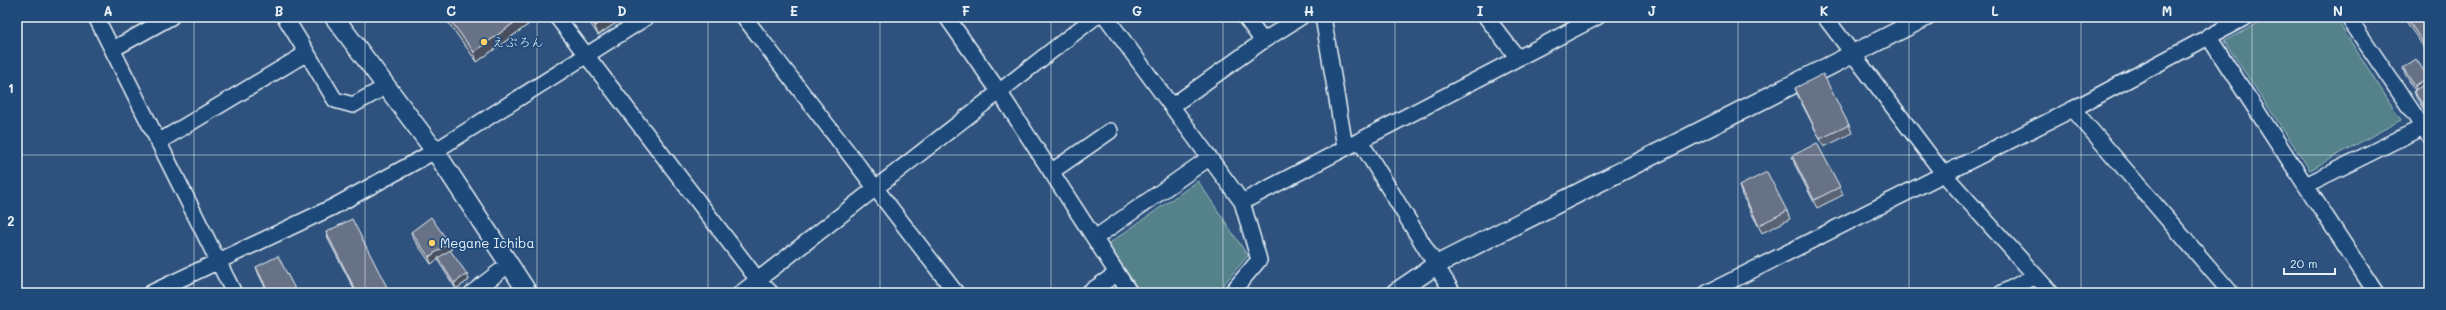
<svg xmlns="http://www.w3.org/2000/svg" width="2446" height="310" viewBox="0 0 2446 310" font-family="Mali,'Klee One',sans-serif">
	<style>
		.green { fill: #55828a; stroke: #9ebac1 }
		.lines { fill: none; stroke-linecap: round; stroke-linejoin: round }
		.minor-casing { stroke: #e8f1f8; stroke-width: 18 }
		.tertiary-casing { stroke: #e8f1f8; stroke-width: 21 }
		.minor { stroke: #1f4a7a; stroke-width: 15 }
		.tertiary { stroke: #1f4a7a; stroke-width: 18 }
		.wall { fill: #596274; stroke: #e8f1f8 }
		.shaded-wall { fill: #49505e; stroke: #e8f1f8 }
		.building { fill: #687287; stroke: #e8f1f8 }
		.grid { fill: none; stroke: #e8f1f8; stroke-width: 1; stroke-opacity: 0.55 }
		.poi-dot { fill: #ffd166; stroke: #1f4a7a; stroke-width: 1.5 }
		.labels { text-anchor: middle; stroke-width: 3.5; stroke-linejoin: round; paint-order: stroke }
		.poi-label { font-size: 13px; fill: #e8f1f8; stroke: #1f4a7a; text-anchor: start }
		.neatline { fill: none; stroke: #e8f1f8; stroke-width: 1.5 }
		.grid-label { font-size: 13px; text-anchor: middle; font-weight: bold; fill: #e8f1f8 }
	</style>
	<rect width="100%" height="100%" fill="#2e527d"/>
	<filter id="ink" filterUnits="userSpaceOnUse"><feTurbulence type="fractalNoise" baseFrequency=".025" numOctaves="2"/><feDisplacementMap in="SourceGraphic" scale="8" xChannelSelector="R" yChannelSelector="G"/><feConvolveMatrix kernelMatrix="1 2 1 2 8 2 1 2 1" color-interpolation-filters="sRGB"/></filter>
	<g filter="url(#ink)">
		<!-- green -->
		<path class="green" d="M 2270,17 L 2335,17 L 2401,120 L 2310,170 L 2224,41 Z
			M 1198,181 L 1248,256 L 1216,293 L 1141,293 L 1108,244 Z"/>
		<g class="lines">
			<defs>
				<path id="minor" d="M 96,17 L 234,293
					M 557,17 L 758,280 L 771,293
					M 744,17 L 956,293
					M 947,17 L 1000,93 L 1130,293
					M 1106,17 L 1242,202 L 1259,260 L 1231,293
					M 1245,17 L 1263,41
					M 1323,17 L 1345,147
					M 1486,17 L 1518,58
					M 1825,17 L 1943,173 L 2051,293
					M 2348,17 L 2429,136
					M 2208,36 L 2376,293
					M 113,49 L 171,17
					M 307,53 L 335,100 L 353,105 L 385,87
					M 1172,106 L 1263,41 L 1301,17
					M 2073,109 L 2231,293
					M 160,141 L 307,53 L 285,17
					M 1360,141 L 1453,293
					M 1051,172 L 1110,131
					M 2306,185 L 2429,124
					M 1242,202 L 1597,17
					M 1095,238 L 1209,158
					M 151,293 L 333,207 L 435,151 L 647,17
					M 472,293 L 508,265
					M 741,293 L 1095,17
					M 1088,293 L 1116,274
					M 1707,293 L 2073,109 L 2246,17
					M 2002,293 L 2035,276"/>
				<path id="tertiary" d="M 334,17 L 435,151 L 528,293
					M 1395,293 L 1436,265 L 1926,17"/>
			</defs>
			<!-- minor casing -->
			<use href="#minor" class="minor-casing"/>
			<!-- tertiary casing -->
			<use href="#tertiary" class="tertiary-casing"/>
			<!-- minor -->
			<use href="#minor" class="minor"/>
			<!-- tertiary -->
			<use href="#tertiary" class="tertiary"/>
		</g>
		<!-- wall -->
		<path class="wall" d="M 444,17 L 532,17 L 533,21 L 477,62 Z
			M 586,17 L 617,17 L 619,21 L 598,35 Z
			M 2403,17 L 2429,17 L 2429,51 L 2427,52 Z
			M 2403,68 L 2428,77 L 2429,78 L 2429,116 L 2428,116 L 2416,97 L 2414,91 L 2415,90 L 2405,74 Z
			M 1795,88 L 1849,125 L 1852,133 L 1824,147 L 1798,96 Z
			M 1792,156 L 1840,187 L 1843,195 L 1817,208 L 1795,165 Z
			M 1739,186 L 1787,211 L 1790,219 L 1762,233 L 1742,195 Z
			M 326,232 L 390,293 L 356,293 L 329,241 Z
			M 411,232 L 452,249 L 450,250 L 469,280 L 456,289 L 440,264 L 438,259 L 431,264 L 413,238 Z
			M 256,267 L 297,293 L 268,293 L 259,275 Z"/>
		<!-- shaded-wall -->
		<path class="shaded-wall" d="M 522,17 L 532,17 L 533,21 L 477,62 L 474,52 Z
			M 609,17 L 617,17 L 619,21 L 598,35 L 595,26 Z
			M 2429,41 L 2429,51 L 2427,52 L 2424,44 Z
			M 2428,77 L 2429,84 L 2417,92 L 2415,86 Z
			M 2429,108 L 2429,116 L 2428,116 L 2426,110 Z
			M 449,243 L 452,249 L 431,264 L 429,257 Z
			M 467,274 L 469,280 L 456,289 L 454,283 Z"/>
		<!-- building -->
		<path class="building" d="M 448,17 L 522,17 L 474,52 Z
			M 589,17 L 609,17 L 595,26 Z
			M 2406,17 L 2429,17 L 2429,41 L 2424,44 Z
			M 2416,59 L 2428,77 L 2415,86 L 2403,68 Z
			M 1823,74 L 1849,125 L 1820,139 L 1795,88 Z
			M 2429,81 L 2429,108 L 2426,110 L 2414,91 Z
			M 1817,143 L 1840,187 L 1814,200 L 1792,156 Z
			M 1767,172 L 1787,211 L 1759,225 L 1739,186 Z
			M 431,217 L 449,243 L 429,257 L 411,232 Z
			M 352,219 L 390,293 L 357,293 L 326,232 Z
			M 450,250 L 467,274 L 454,283 L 438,258 Z
			M 278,256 L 297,293 L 269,293 L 256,267 Z"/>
	</g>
	<!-- grid -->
	<path class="grid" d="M 194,17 L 194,293M 365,17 L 365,293M 537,17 L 537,293M 708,17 L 708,293M 880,17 L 880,293M 1051,17 L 1051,293M 1223,17 L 1223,293M 1395,17 L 1395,293M 1566,17 L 1566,293M 1738,17 L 1738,293M 1909,17 L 1909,293M 2081,17 L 2081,293M 2252,17 L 2252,293M 17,155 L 2429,155"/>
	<!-- markers -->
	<g class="poi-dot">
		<circle cx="484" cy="42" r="4"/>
		<circle cx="432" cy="243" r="4"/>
	</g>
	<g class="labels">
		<!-- poi labels -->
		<g class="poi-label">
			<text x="492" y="47">えぷろん</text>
			<text x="440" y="248">Megane Ichiba</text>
		</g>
	</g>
	<!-- margin -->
	<rect width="2446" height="310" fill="none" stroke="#1f4a7a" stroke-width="44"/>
	<!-- scale -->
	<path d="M2284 268v6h51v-6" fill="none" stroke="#e8f1f8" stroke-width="2"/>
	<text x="2290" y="268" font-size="12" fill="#e8f1f8" stroke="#1f4a7a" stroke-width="3" paint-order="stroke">20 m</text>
	<rect x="22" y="22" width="2402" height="266" class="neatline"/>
	<g class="grid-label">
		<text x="108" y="16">A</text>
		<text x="279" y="16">B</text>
		<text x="451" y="16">C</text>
		<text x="622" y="16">D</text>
		<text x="794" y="16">E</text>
		<text x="966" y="16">F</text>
		<text x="1137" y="16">G</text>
		<text x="1309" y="16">H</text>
		<text x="1480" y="16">I</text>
		<text x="1652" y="16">J</text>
		<text x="1824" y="16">K</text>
		<text x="1995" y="16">L</text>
		<text x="2167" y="16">M</text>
		<text x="2338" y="16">N</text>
		<text x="11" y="93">1</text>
		<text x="11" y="226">2</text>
	</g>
</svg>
